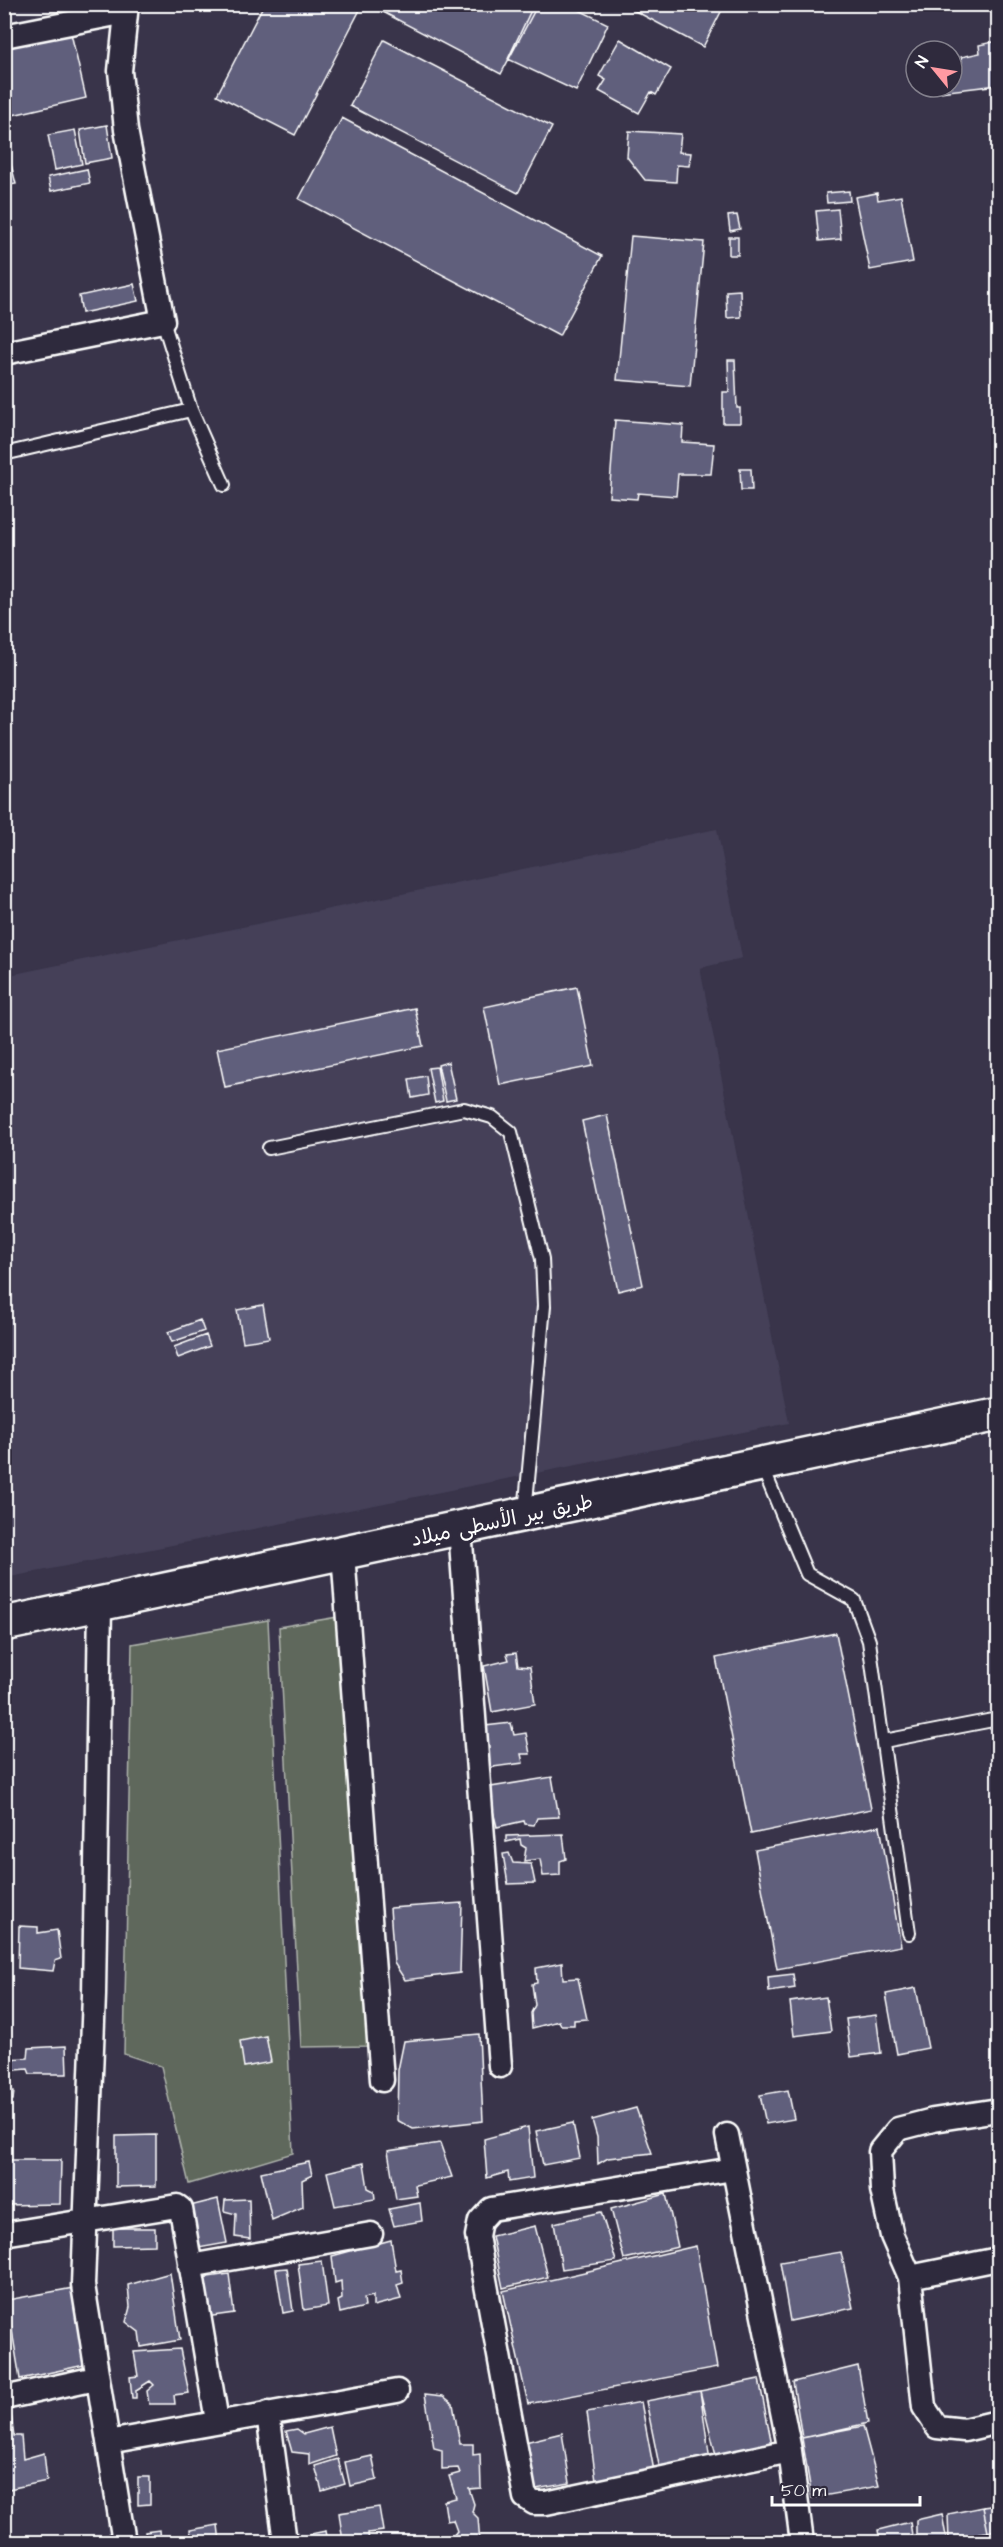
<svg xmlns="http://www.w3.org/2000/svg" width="1003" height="2547" viewBox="0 0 1003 2547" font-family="'Architects Daughter','Playpen Sans Arabic',sans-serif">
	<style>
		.built { fill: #454159 }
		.green { fill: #5f685b; stroke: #afb4ad; stroke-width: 1.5 }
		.building { fill: #605e7c; stroke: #fff; stroke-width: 1.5 }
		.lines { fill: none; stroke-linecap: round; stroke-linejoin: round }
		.service-casing { stroke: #fff; stroke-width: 16 }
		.minor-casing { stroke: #fff; stroke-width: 27 }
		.primary-casing { stroke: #fff; stroke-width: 38 }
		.service { stroke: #2f2a3d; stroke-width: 12 }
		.minor { stroke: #2f2a3d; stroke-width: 22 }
		.primary { stroke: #2f2a3d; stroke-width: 33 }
		.labels { text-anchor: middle; stroke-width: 6; stroke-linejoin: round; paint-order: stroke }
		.street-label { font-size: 20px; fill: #fff; stroke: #2f2a3d }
	</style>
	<rect width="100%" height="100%" fill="#39344a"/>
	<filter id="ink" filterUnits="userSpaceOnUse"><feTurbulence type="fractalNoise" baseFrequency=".0167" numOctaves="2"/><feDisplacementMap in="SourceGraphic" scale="12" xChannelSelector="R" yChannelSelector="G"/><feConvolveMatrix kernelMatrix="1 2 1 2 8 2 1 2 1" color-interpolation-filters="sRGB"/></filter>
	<g filter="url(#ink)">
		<!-- built -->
		<path class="built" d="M 717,829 L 742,958 L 700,968 L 789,1423 L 5,1578 L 5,976 Z"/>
		<!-- green -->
		<path class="green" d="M 344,1616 L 370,2046 L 301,2047 L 279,1627 Z
			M 268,1620 L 293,2153 L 189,2184 L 161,2066 L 124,2054 L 132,1644 Z"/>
		<!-- building -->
		<path class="building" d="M 264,4 L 363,4 L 295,135 L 217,95 Z
			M 382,4 L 538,4 L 501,74 L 379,10 Z
			M 534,4 L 567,4 L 608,24 L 576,91 L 508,59 Z
			M 622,4 L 725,4 L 703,47 Z
			M 70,29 L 86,98 L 4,117 L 4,45 Z
			M 620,39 L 671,69 L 656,95 L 651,92 L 639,113 L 599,91 L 606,80 L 599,76 Z
			M 384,40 L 552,127 L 518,193 L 350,106 Z
			M 998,41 L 998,85 L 940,92 L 939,87 L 952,87 L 952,64 L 962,62 L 961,57 L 980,53 L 979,45 Z
			M 342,118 L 602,256 L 559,336 L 299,199 Z
			M 107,125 L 112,158 L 85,163 L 80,130 Z
			M 75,130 L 82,164 L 55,170 L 48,135 Z
			M 629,131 L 681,134 L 679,152 L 691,153 L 689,166 L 677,165 L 676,182 L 645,180 L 627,157 Z
			M 4,137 L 16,184 L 4,186 Z
			M 87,169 L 90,183 L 51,191 L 48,177 Z
			M 849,191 L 850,201 L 827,203 L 826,193 Z
			M 877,193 L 878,200 L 901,196 L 913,262 L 870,270 L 855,197 Z
			M 838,209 L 841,239 L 819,241 L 816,211 Z
			M 737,215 L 740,229 L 730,231 L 728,216 Z
			M 631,236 L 704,242 L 690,386 L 617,380 Z
			M 729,237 L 738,237 L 738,255 L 729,255 Z
			M 134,284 L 138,301 L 82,313 L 79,296 Z
			M 740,290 L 741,317 L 727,318 L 726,291 Z
			M 728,360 L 735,360 L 737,408 L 740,408 L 740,423 L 723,423 L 723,392 L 729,392 Z
			M 615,420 L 683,425 L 682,442 L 714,444 L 711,474 L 678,474 L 676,496 L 638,493 L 637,499 L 609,497 Z
			M 740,469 L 751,469 L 752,490 L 741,490 Z
			M 4,777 L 10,813 L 4,814 Z
			M 577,987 L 593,1066 L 500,1085 L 484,1007 Z
			M 415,1008 L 423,1046 L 225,1087 L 217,1049 Z
			M 448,1062 L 456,1099 L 446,1101 L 438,1065 Z
			M 437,1067 L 443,1101 L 435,1103 L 428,1068 Z
			M 426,1076 L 428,1095 L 412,1098 L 409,1079 Z
			M 607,1115 L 643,1285 L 618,1291 L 582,1121 Z
			M 263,1305 L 269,1338 L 243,1342 L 237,1310 Z
			M 200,1320 L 204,1331 L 172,1342 L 168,1332 Z
			M 206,1335 L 210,1346 L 178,1358 L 174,1347 Z
			M 836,1633 L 871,1809 L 751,1834 L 716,1658 Z
			M 516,1653 L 518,1666 L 530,1667 L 535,1704 L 492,1712 L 484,1666 L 509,1660 L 507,1654 Z
			M 511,1723 L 514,1735 L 526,1733 L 530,1754 L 521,1754 L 523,1763 L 486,1768 L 485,1726 Z
			M 552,1777 L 559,1817 L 537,1818 L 534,1825 L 525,1824 L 524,1821 L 497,1827 L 493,1811 L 487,1810 L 485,1788 Z
			M 880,1826 L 901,1946 L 777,1969 L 755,1850 Z
			M 563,1834 L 566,1859 L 560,1861 L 560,1875 L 543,1876 L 540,1859 L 524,1861 L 526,1848 L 521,1845 L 520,1839 L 506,1842 L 506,1836 Z
			M 509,1853 L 513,1863 L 531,1864 L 535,1883 L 508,1884 L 503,1854 Z
			M 462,1903 L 460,1973 L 405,1980 L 394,1963 L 390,1908 Z
			M 19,1926 L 38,1927 L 38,1933 L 57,1930 L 61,1959 L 55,1961 L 53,1971 L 18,1968 Z
			M 562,1963 L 563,1979 L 578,1978 L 587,2019 L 574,2020 L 574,2025 L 561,2025 L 559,2021 L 532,2028 L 531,2013 L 535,2005 L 532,1984 L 537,1983 L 536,1968 Z
			M 793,1974 L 795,1988 L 769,1992 L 768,1977 Z
			M 916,1988 L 928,2048 L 897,2054 L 886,1994 Z
			M 826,1997 L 831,2031 L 794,2036 L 790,2002 Z
			M 876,2015 L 881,2053 L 851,2057 L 846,2019 Z
			M 479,2034 L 483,2121 L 413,2129 L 397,2120 L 398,2070 L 404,2041 Z
			M 266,2036 L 271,2062 L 244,2067 L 240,2041 Z
			M 66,2046 L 67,2074 L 30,2074 L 28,2069 L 4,2071 L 4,2059 L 28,2058 L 29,2048 Z
			M 788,2090 L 794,2119 L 766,2124 L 760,2095 Z
			M 14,2091 L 13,2100 L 4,2099 L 4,2092 Z
			M 636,2108 L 652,2153 L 608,2158 L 598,2164 L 597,2137 L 592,2120 Z
			M 573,2123 L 580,2158 L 543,2165 L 536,2131 Z
			M 528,2127 L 533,2178 L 509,2182 L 508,2172 L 487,2178 L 484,2139 Z
			M 156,2135 L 156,2186 L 116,2187 L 116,2136 Z
			M 440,2143 L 452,2177 L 415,2185 L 417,2196 L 396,2199 L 388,2151 Z
			M 4,2160 L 61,2160 L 60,2204 L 4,2205 Z
			M 309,2162 L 312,2175 L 302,2180 L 303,2207 L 272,2220 L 261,2172 Z
			M 364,2163 L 368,2188 L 374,2191 L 375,2199 L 335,2206 L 327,2172 Z
			M 666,2194 L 678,2247 L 624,2259 L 611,2209 Z
			M 218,2199 L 227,2243 L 193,2249 L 186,2207 Z
			M 249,2199 L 250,2239 L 235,2237 L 236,2214 L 224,2211 L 225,2200 Z
			M 420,2203 L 422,2221 L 394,2226 L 389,2209 Z
			M 601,2212 L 616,2261 L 562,2269 L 554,2223 Z
			M 535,2226 L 548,2277 L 503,2288 L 492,2236 Z
			M 113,2228 L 155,2228 L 155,2245 L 113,2246 Z
			M 391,2240 L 396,2271 L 401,2270 L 403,2283 L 397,2285 L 401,2299 L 373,2306 L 373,2296 L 364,2298 L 365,2307 L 340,2313 L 338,2301 L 342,2299 L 341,2281 L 335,2283 L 332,2256 Z
			M 696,2246 L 717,2368 L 528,2404 L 503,2291 Z
			M 841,2252 L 853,2308 L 790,2321 L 780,2262 Z
			M 322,2261 L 328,2306 L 304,2310 L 298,2264 Z
			M 287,2268 L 293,2311 L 283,2313 L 276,2269 Z
			M 170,2273 L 180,2340 L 141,2347 L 139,2332 L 126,2322 L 130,2307 L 128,2285 Z
			M 229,2274 L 234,2313 L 206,2317 L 201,2278 Z
			M 79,2287 L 89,2364 L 20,2379 L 7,2300 Z
			M 180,2349 L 189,2393 L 174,2395 L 175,2404 L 149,2404 L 147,2391 L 154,2385 L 150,2381 L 136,2390 L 136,2398 L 132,2398 L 130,2377 L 138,2376 L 134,2352 Z
			M 858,2366 L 868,2423 L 802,2438 L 793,2382 Z
			M 759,2379 L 773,2450 L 717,2460 L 700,2391 Z
			M 700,2391 L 710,2461 L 660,2470 L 646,2401 Z
			M 425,2394 L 443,2396 L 453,2404 L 460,2444 L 473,2444 L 473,2455 L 480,2454 L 481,2488 L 469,2489 L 474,2504 L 472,2512 L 478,2518 L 480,2542 L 448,2542 L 457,2531 L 453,2520 L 447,2521 L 444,2501 L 456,2498 L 449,2476 L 460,2473 L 458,2468 L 442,2469 L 442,2450 L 434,2448 Z
			M 641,2402 L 654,2471 L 596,2481 L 587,2412 Z
			M 11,2414 L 14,2436 L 21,2436 L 23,2459 L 44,2453 L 47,2481 L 4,2490 L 4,2416 Z
			M 863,2426 L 879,2486 L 812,2498 L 802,2438 Z
			M 330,2427 L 336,2456 L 309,2465 L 309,2454 L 292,2452 L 286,2431 L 297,2429 L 304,2434 Z
			M 562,2433 L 570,2483 L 536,2489 L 525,2442 Z
			M 372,2456 L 377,2480 L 350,2486 L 345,2462 Z
			M 338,2459 L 345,2484 L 322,2491 L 315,2466 Z
			M 138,2477 L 150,2477 L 150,2504 L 138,2505 Z
			M 998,2505 L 998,2529 L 988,2532 L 983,2507 Z
			M 379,2507 L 383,2531 L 368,2533 L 369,2542 L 343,2542 L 339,2513 Z
			M 983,2507 L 988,2532 L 979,2533 L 981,2542 L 949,2542 L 948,2514 Z
			M 942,2514 L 947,2542 L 916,2542 L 916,2520 Z
			M 910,2522 L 913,2542 L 880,2542 L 878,2530 Z
			M 218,2525 L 220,2542 L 193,2542 L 190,2530 Z
			M 159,2530 L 160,2542 L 146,2542 L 145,2532 Z
			M 326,2531 L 328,2542 L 313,2542 L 311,2534 Z"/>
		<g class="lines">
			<defs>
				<path id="service" d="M 163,321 L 191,410 L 224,485
					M 4,454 L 191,410
					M 269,1148 L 464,1109 L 492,1117 L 511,1132 L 542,1259 L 544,1306 L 525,1513
					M 762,1466 L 807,1574 L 854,1600 L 869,1641 L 909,1933
					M 884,1741 L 998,1719"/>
				<path id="minor" d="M 4,36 L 126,12
					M 4,353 L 163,321 L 126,130 L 120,71 L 127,4
					M 460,1529 L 500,2066
					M 343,1553 L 382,2080
					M 100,1604 L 94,1995 L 83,2285 L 124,2542
					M 998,2110 L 933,2120 L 898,2129 L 880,2151 L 882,2190 L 892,2236 L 910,2277 L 924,2407 L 937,2427 L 964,2430 L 998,2422
					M 727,2135 L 790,2451 L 802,2542
					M 733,2169 L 491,2209 L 480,2221 L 477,2236 L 525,2497 L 534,2503 L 546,2503 L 790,2451
					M 4,2234 L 177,2206 L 181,2209 L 217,2421
					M 190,2266 L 371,2234
					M 910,2277 L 998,2259
					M 4,2398 L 96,2378
					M 268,2413 L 285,2542
					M 108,2442 L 397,2391"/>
				<path id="primary" d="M 4,1624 L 998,1414"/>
			</defs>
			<!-- service casing -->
			<use href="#service" class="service-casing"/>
			<!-- minor casing -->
			<use href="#minor" class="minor-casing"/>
			<!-- primary casing -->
			<use href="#primary" class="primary-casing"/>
			<!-- service -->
			<use href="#service" class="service"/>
			<!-- minor -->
			<use href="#minor" class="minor"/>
			<!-- primary -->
			<use href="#primary" class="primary"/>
		</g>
	</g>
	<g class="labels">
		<!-- street labels -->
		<g class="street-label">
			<text transform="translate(502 1520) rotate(-12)" y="7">طريق بير الأسطى ميلاد</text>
		</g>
	</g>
	<!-- margin -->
	<rect width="1003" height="2547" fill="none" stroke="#2f2a3d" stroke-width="24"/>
	<rect x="12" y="12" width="979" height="2523" fill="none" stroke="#fff" stroke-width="2" filter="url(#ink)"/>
	<!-- north arrow -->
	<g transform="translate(934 69) rotate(300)"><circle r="28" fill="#2f2a3d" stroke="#827f8b" stroke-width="1.5"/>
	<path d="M0-4.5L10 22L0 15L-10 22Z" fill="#ff9aa2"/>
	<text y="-9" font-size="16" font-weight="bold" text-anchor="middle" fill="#ffffff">N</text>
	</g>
	<!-- scale -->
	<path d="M772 2496v9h148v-9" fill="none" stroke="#ffffff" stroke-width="3"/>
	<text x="781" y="2496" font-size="18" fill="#ffffff" stroke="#2f2a3d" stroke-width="4.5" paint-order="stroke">50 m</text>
</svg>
